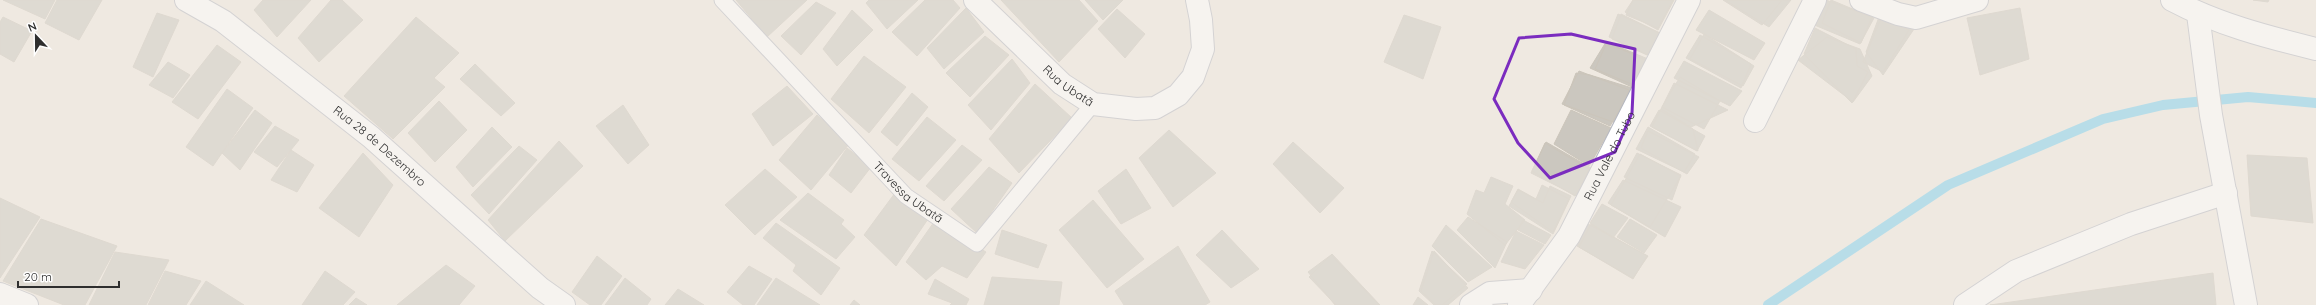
<svg xmlns="http://www.w3.org/2000/svg" width="2316" height="305" viewBox="0 0 2316 305" font-family="Quicksand,sans-serif">
	<style>
		.lines { fill: none; stroke-linecap: round; stroke-linejoin: round }
		.stream { stroke: #75cff0; stroke-width: 10 }
		.building { fill: #cbc7bf; stroke: #cbc5ba }
		.lane-casing { stroke: #b4b7c1; stroke-width: 17 }
		.street-casing { stroke: #b4b7c1; stroke-width: 24 }
		.lane { stroke: #fff; stroke-width: 15 }
		.street { stroke: #fff; stroke-width: 22 }
		.marked { fill: none; stroke: #7b2cbf; stroke-width: 3; stroke-linejoin: round }
		.labels { text-anchor: middle; stroke-width: 3.5; stroke-linejoin: round; paint-order: stroke }
		.street-label { font-size: 12px; fill: #2e2e2e; stroke: #fff }
	</style>
	<rect width="100%" height="100%" fill="#efe9e1"/>
	<g class="lines">
		<!-- stream -->
		<path class="stream" d="M 1768,305 L 1948,185 L 2103,119 L 2163,105 L 2248,97 L 2316,103"/>
	</g>
	<!-- building -->
	<path class="building" d="M 3,0 L 55,0 L 45,19 Z
		M 57,0 L 102,0 L 79,40 L 45,23 Z
		M 263,0 L 311,0 L 277,37 L 254,10 Z
		M 331,0 L 342,0 L 363,20 L 319,62 L 298,38 Z
		M 736,0 L 807,0 L 767,37 Z
		M 869,0 L 918,0 L 887,29 L 866,3 Z
		M 925,0 L 953,0 L 960,8 L 917,56 L 892,32 Z
		M 1001,0 L 1079,0 L 1098,21 L 1059,62 Z
		M 1085,0 L 1123,0 L 1103,20 Z
		M 1633,0 L 1674,0 L 1658,30 L 1625,12 Z
		M 1633,0 L 1673,0 L 1658,28 L 1626,15 Z
		M 1723,0 L 1782,0 L 1762,25 Z
		M 1725,0 L 1791,0 L 1769,27 Z
		M 1826,0 L 1874,18 L 1860,44 L 1812,24 Z
		M 1831,0 L 1872,17 L 1861,43 L 1822,23 Z
		M 2253,0 L 2269,0 L 2268,2 Z
		M 816,2 L 836,13 L 801,55 L 781,36 Z
		M 966,8 L 984,32 L 944,69 L 927,48 Z
		M 2020,8 L 2029,59 L 1980,75 L 1967,18 Z
		M 1117,9 L 1145,34 L 1125,58 L 1098,29 Z
		M 852,10 L 873,30 L 837,66 L 823,49 Z
		M 1709,10 L 1765,43 L 1754,60 L 1696,30 Z
		M 157,13 L 179,20 L 153,77 L 133,67 Z
		M 1618,14 L 1659,33 L 1649,55 L 1609,37 Z
		M 1621,14 L 1660,33 L 1647,55 L 1612,39 Z
		M 1404,15 L 1441,27 L 1423,79 L 1384,62 Z
		M 3,17 L 32,31 L 14,62 L 0,54 L 0,22 Z
		M 416,17 L 459,53 L 434,78 L 445,87 L 393,139 L 344,96 Z
		M 1879,17 L 1914,29 L 1883,75 L 1866,52 Z
		M 1881,18 L 1909,30 L 1883,72 L 1863,62 Z
		M 1815,28 L 1856,49 L 1857,66 L 1868,72 L 1852,103 L 1804,54 Z
		M 1704,34 L 1754,66 L 1743,86 L 1690,59 Z
		M 1700,35 L 1751,64 L 1741,88 L 1686,58 Z
		M 985,36 L 1009,55 L 970,97 L 946,73 Z
		M 1827,37 L 1860,49 L 1872,76 L 1853,102 L 1798,60 Z
		M 1606,42 L 1647,61 L 1632,87 L 1590,68 Z
		M 1607,42 L 1648,59 L 1636,86 L 1595,69 Z
		M 217,45 L 241,62 L 198,119 L 172,102 Z
		M 864,56 L 906,87 L 869,133 L 831,99 Z
		M 1012,59 L 1030,83 L 991,130 L 968,105 Z
		M 1684,61 L 1742,91 L 1730,106 L 1674,78 Z
		M 168,62 L 190,75 L 173,98 L 149,85 Z
		M 475,64 L 515,103 L 501,116 L 460,79 Z
		M 1579,71 L 1629,90 L 1616,123 L 1562,104 Z
		M 1576,73 L 1590,75 L 1632,88 L 1610,126 L 1564,105 Z
		M 1680,77 L 1720,101 L 1704,129 L 1662,107 Z
		M 1674,83 L 1728,110 L 1691,127 L 1661,109 Z
		M 1035,84 L 1072,118 L 1019,173 L 989,139 Z
		M 787,86 L 813,114 L 773,146 L 752,114 Z
		M 227,89 L 253,108 L 213,166 L 186,147 Z
		M 912,93 L 928,107 L 897,146 L 881,132 Z
		M 439,101 L 467,130 L 435,162 L 408,133 Z
		M 623,105 L 649,145 L 628,164 L 596,126 Z
		M 1661,109 L 1693,129 L 1698,151 L 1652,127 Z
		M 255,110 L 272,123 L 240,170 L 222,153 Z
		M 1571,110 L 1611,128 L 1589,166 L 1554,144 Z
		M 1659,110 L 1705,136 L 1697,151 L 1650,126 Z
		M 817,115 L 850,143 L 811,190 L 779,160 Z
		M 927,117 L 956,140 L 919,181 L 892,159 Z
		M 275,126 L 299,140 L 277,167 L 254,152 Z
		M 492,127 L 512,147 L 473,187 L 456,167 Z
		M 1648,127 L 1695,154 L 1684,172 L 1636,149 Z
		M 1169,130 L 1216,173 L 1173,207 L 1139,158 Z
		M 1648,131 L 1699,157 L 1687,174 L 1641,148 Z
		M 559,141 L 583,166 L 505,241 L 488,220 Z
		M 1293,142 L 1344,188 L 1320,213 L 1273,164 Z
		M 1546,142 L 1591,168 L 1575,196 L 1532,171 Z
		M 1545,143 L 1589,169 L 1577,196 L 1531,173 Z
		M 962,145 L 982,160 L 944,201 L 926,186 Z
		M 519,146 L 537,160 L 489,214 L 471,195 Z
		M 847,148 L 871,167 L 851,193 L 829,175 Z
		M 291,150 L 314,165 L 297,192 L 271,180 Z
		M 363,153 L 393,185 L 359,237 L 319,208 Z
		M 1637,153 L 1681,175 L 1672,200 L 1624,177 Z
		M 1640,154 L 1681,176 L 1650,227 L 1611,205 Z
		M 2247,155 L 2307,158 L 2313,223 L 2251,216 Z
		M 989,167 L 1012,183 L 977,233 L 951,209 Z
		M 765,169 L 797,197 L 755,235 L 725,205 Z
		M 1126,169 L 1151,208 L 1121,224 L 1098,191 Z
		M 1491,177 L 1513,186 L 1505,204 L 1525,220 L 1505,245 L 1467,214 L 1476,190 L 1484,193 Z
		M 1623,180 L 1681,207 L 1665,237 L 1608,203 Z
		M 1542,185 L 1569,199 L 1553,232 L 1511,202 L 1518,189 L 1536,199 Z
		M 1550,186 L 1571,196 L 1553,234 L 1509,206 L 1518,190 L 1543,203 Z
		M 808,193 L 844,220 L 841,224 L 855,237 L 836,259 L 780,220 Z
		M 895,193 L 928,219 L 896,266 L 864,235 Z
		M 0,198 L 40,217 L 0,278 Z
		M 1093,200 L 1144,259 L 1107,288 L 1059,230 Z
		M 1602,204 L 1628,218 L 1613,238 L 1590,223 Z
		M 1468,217 L 1507,242 L 1495,268 L 1457,230 Z
		M 41,219 L 117,246 L 85,305 L 64,305 L 3,281 Z
		M 1630,219 L 1657,235 L 1644,253 L 1617,237 Z
		M 1523,220 L 1551,235 L 1545,244 L 1518,230 Z
		M 934,222 L 986,252 L 967,278 L 942,266 L 926,280 L 906,262 Z
		M 776,223 L 840,268 L 821,295 L 793,271 L 796,265 L 763,238 Z
		M 1588,224 L 1648,256 L 1633,278 L 1577,246 Z
		M 1591,224 L 1647,256 L 1633,279 L 1579,247 Z
		M 1446,225 L 1492,267 L 1468,282 L 1432,246 Z
		M 1002,230 L 1047,245 L 1038,268 L 995,254 Z
		M 1222,230 L 1259,269 L 1231,288 L 1196,255 Z
		M 1516,231 L 1544,245 L 1525,269 L 1501,262 Z
		M 1178,246 L 1210,302 L 1205,305 L 1124,305 L 1115,291 Z
		M 1432,251 L 1467,284 L 1442,305 L 1434,305 L 1419,291 Z
		M 1434,251 L 1468,288 L 1448,305 L 1436,305 L 1421,291 Z
		M 115,252 L 169,260 L 146,305 L 89,305 Z
		M 1332,254 L 1380,305 L 1336,305 L 1309,277 Z
		M 1331,255 L 1379,305 L 1335,305 L 1308,272 Z
		M 597,256 L 622,276 L 601,305 L 590,305 L 572,292 Z
		M 446,265 L 475,286 L 459,305 L 397,305 Z
		M 749,266 L 772,279 L 754,305 L 743,305 L 727,292 Z
		M 165,271 L 201,281 L 186,305 L 148,305 Z
		M 325,271 L 355,292 L 343,305 L 302,305 Z
		M 2213,273 L 2216,305 L 1990,305 Z
		M 992,277 L 1062,282 L 1059,305 L 984,305 Z
		M 625,278 L 651,299 L 647,305 L 605,305 Z
		M 776,278 L 820,305 L 757,305 Z
		M 935,279 L 969,299 L 966,305 L 950,305 L 952,303 L 928,294 Z
		M 206,281 L 244,305 L 190,305 Z
		M 678,289 L 704,305 L 665,305 Z
		M 1418,297 L 1428,305 L 1413,305 Z
		M 356,298 L 367,305 L 349,305 Z
		M 854,300 L 860,305 L 850,305 Z"/>
	<g class="lines">
		<defs>
			<g id="lane">
				<path id="s1" d="M 722,0 L 906,196 L 977,244 L 1093,104"/>
			</g>
			<g id="street">
				<path id="s2" d="M 186,0 L 223,21 L 371,137 L 540,288 L 564,305"/>
				<path id="s3" d="M 975,0 L 1062,84 L 1093,104 L 1136,109 L 1155,108 L 1178,95 L 1193,77 L 1203,49 L 1201,20 L 1197,0"/>
				<path d="M 1861,0 L 1898,14 L 1916,18 L 1977,0"/>
				<path d="M 2172,0 C 2217,24 2267,37 2316,49"/>
				<path d="M 2198,14 L 2211,115 L 2246,305"/>
				<path d="M 1755,121 L 1815,0"/>
				<path d="M 0,294 L 27,305"/>
				<path d="M 1471,305 L 1490,293 L 1531,290"/>
				<path id="s4" d="M 1519,305 L 1569,236 L 1689,0"/>
				<path d="M 1965,305 L 2016,271 L 2131,224 L 2226,193"/>
			</g>
		</defs>
		<!-- lane casing -->
		<use href="#lane" class="lane-casing"/>
		<!-- street casing -->
		<use href="#street" class="street-casing"/>
		<!-- lane -->
		<use href="#lane" class="lane"/>
		<!-- street -->
		<use href="#street" class="street"/>
	</g>
	<!-- marked area -->
	<path d="M0 0H2316V305H0ZM 1571,34 L 1635,49 L 1632,113 L 1615,152 L 1550,178 L 1518,143 L 1494,99 L 1519,38 Z" fill="#efe9e1" fill-opacity=".55" fill-rule="evenodd"/>
	<path class="marked" d="M 1571,34 L 1635,49 L 1632,113 L 1615,152 L 1550,178 L 1518,143 L 1494,99 L 1519,38 Z"/>
	<g class="labels">
		<!-- street labels -->
		<g class="street-label">
			<text dy="4" stroke="none"><textPath href="#s3" startOffset="127">Rua Ubatã</textPath></text>
			<text dy="4" stroke="none"><textPath href="#s2" startOffset="243">Rua 28 de Dezembro</textPath></text>
			<text dy="4" stroke="none"><textPath href="#s4" startOffset="175">Rua Vale do Tubo</textPath></text>
			<text dy="4" stroke="none"><textPath href="#s1" startOffset="268">Travessa Ubatã</textPath></text>
		</g>
	</g>
	<!-- north arrow -->
	<g transform="translate(36 36) rotate(338)" stroke="#ffffff" stroke-width="3" paint-order="stroke">
	<path d="M0-3L7 15L0 10L-7 15Z" fill="#2e2e2e"/>
	<text y="-6" font-size="11" font-weight="bold" text-anchor="middle" fill="#2e2e2e">N</text>
	</g>
	<!-- scale -->
	<path d="M18 281v6h101v-6" fill="none" stroke="#2e2e2e" stroke-width="2"/>
	<text x="24" y="281" font-size="12" fill="#2e2e2e" stroke="#ffffff" stroke-width="3" paint-order="stroke">20 m</text>
</svg>
